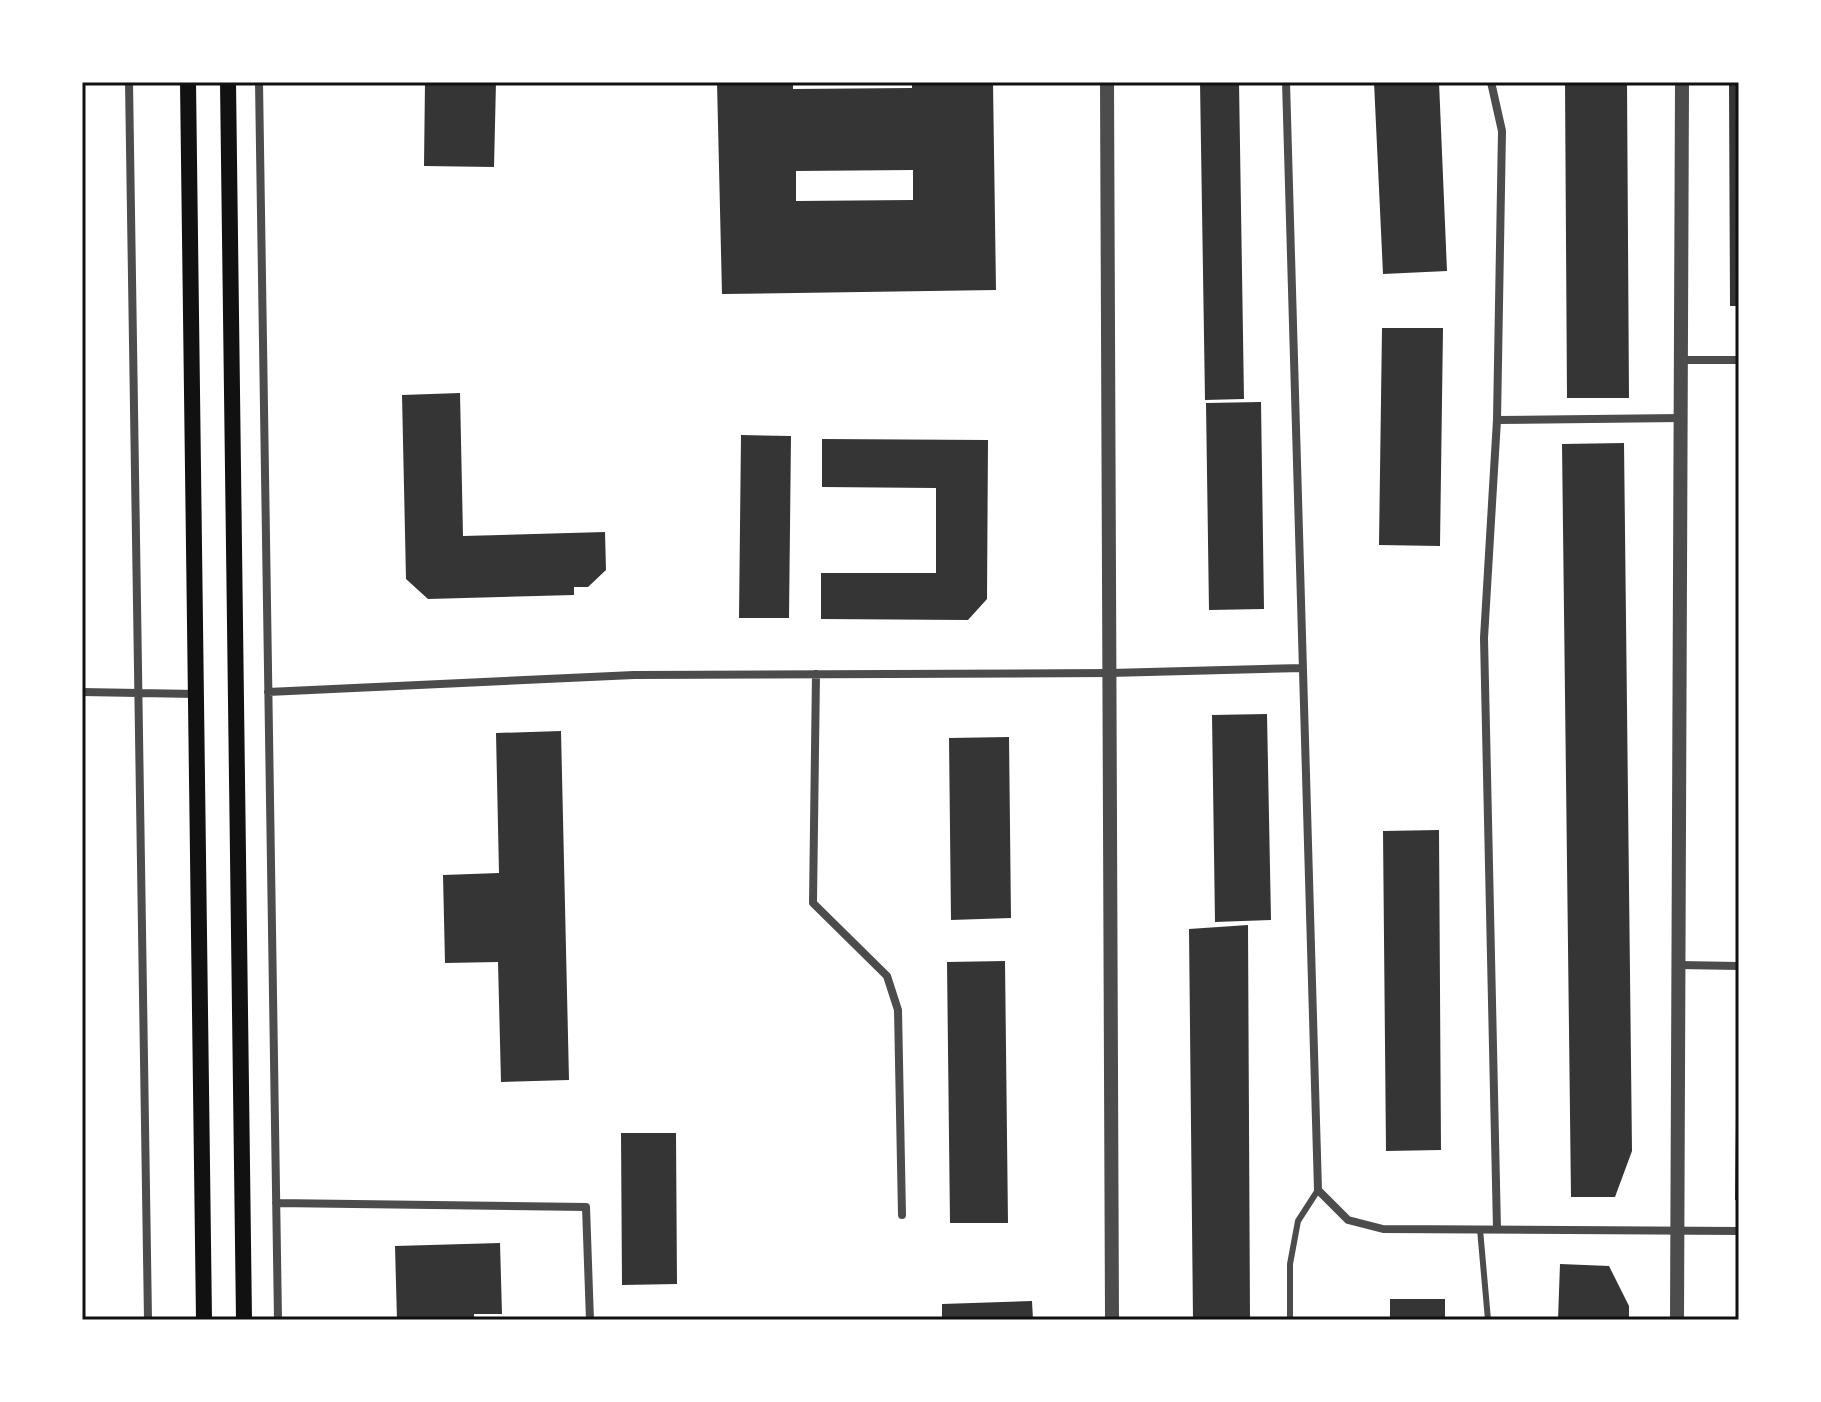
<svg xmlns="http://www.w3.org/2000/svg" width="1821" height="1402" viewBox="0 0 1821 1402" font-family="Barlow,sans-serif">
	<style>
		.building { fill: #353535; fill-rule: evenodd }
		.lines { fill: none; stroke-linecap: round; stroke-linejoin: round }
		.service { stroke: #4c4c4c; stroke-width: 6 }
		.minor { stroke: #4c4c4c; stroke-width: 8 }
		.tertiary { stroke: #4c4c4c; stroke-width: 14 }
		.secondary { stroke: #111; stroke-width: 16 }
		.neatline { fill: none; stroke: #111; stroke-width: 3 }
	</style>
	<rect width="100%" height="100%" fill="#fff"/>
	<!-- building -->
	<path class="building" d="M 425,82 L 496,82 L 494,167 L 424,166 Z
		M 717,82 L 793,82 L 793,89 L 912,88 L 912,82 L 993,82 L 996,290 L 722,294 ZM 913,170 L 913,200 L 796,201 L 796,171 Z
		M 1200,82 L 1239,82 L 1244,399 L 1205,400 Z
		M 1374,82 L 1439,82 L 1447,271 L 1383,274 Z
		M 1565,82 L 1627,82 L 1629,398 L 1567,398 Z
		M 1729,82 L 1739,82 L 1739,306 L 1730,306 Z
		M 1382,328 L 1443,328 L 1440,546 L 1379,545 Z
		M 460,393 L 463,536 L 605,532 L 606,570 L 588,587 L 574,587 L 574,595 L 428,599 L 406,579 L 402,395 Z
		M 1261,402 L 1264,609 L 1209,610 L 1206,403 Z
		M 741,435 L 791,436 L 789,618 L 739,618 Z
		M 822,439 L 988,440 L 987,599 L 968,620 L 821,619 L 821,573 L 936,573 L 936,488 L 822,487 Z
		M 1624,443 L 1632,1151 L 1615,1197 L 1571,1197 L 1562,444 Z
		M 1267,714 L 1271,920 L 1215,922 L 1212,715 Z
		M 561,731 L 569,1080 L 501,1082 L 498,962 L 445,963 L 443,875 L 499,873 L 496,733 Z
		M 1009,737 L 1011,918 L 951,920 L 949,738 Z
		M 1439,830 L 1441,1150 L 1386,1151 L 1383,831 Z
		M 1248,925 L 1250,1320 L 1193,1320 L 1189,929 Z
		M 1005,961 L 1008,1223 L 950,1223 L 947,962 Z
		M 1736,1116 L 1739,1116 L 1739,1200 L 1735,1200 Z
		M 621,1133 L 676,1133 L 677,1284 L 622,1285 Z
		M 500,1243 L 502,1314 L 474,1314 L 474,1320 L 397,1320 L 395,1246 Z
		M 1560,1264 L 1609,1266 L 1629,1306 L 1629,1320 L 1558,1320 Z
		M 1390,1299 L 1445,1299 L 1445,1320 L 1390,1320 Z
		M 1032,1301 L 1033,1320 L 942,1320 L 942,1304 Z"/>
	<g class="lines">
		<!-- service -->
		<path class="service" d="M 1480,1229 L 1488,1320
			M 1290,1320 L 1290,1264 L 1298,1221 L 1318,1190"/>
		<!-- minor -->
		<path class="minor" d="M 129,82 L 148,1320
			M 259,82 L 278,1320
			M 1286,82 L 1318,1190 L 1348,1220 L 1383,1229 L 1739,1231
			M 1491,82 L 1502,131 L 1497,420 L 1484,638 L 1497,1229
			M 1681,360 L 1739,360
			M 1497,420 L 1681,418
			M 816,674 L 813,903 L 887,976 L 898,1010 L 902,1215
			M 82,692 L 196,694
			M 268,692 L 634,675 L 1110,673 L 1303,668
			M 1678,965 L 1739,966
			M 276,1203 L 586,1207 L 590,1320"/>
		<!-- tertiary -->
		<path class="tertiary" d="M 1107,82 L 1112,1320
			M 1677,1320 L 1682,82"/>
		<!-- secondary -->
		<path class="secondary" d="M 188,82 L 204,1320
			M 228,82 L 244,1320"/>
	</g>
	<!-- border -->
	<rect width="1821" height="1402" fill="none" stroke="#ffffff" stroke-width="168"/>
	<rect x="84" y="84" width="1653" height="1234" class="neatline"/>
</svg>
